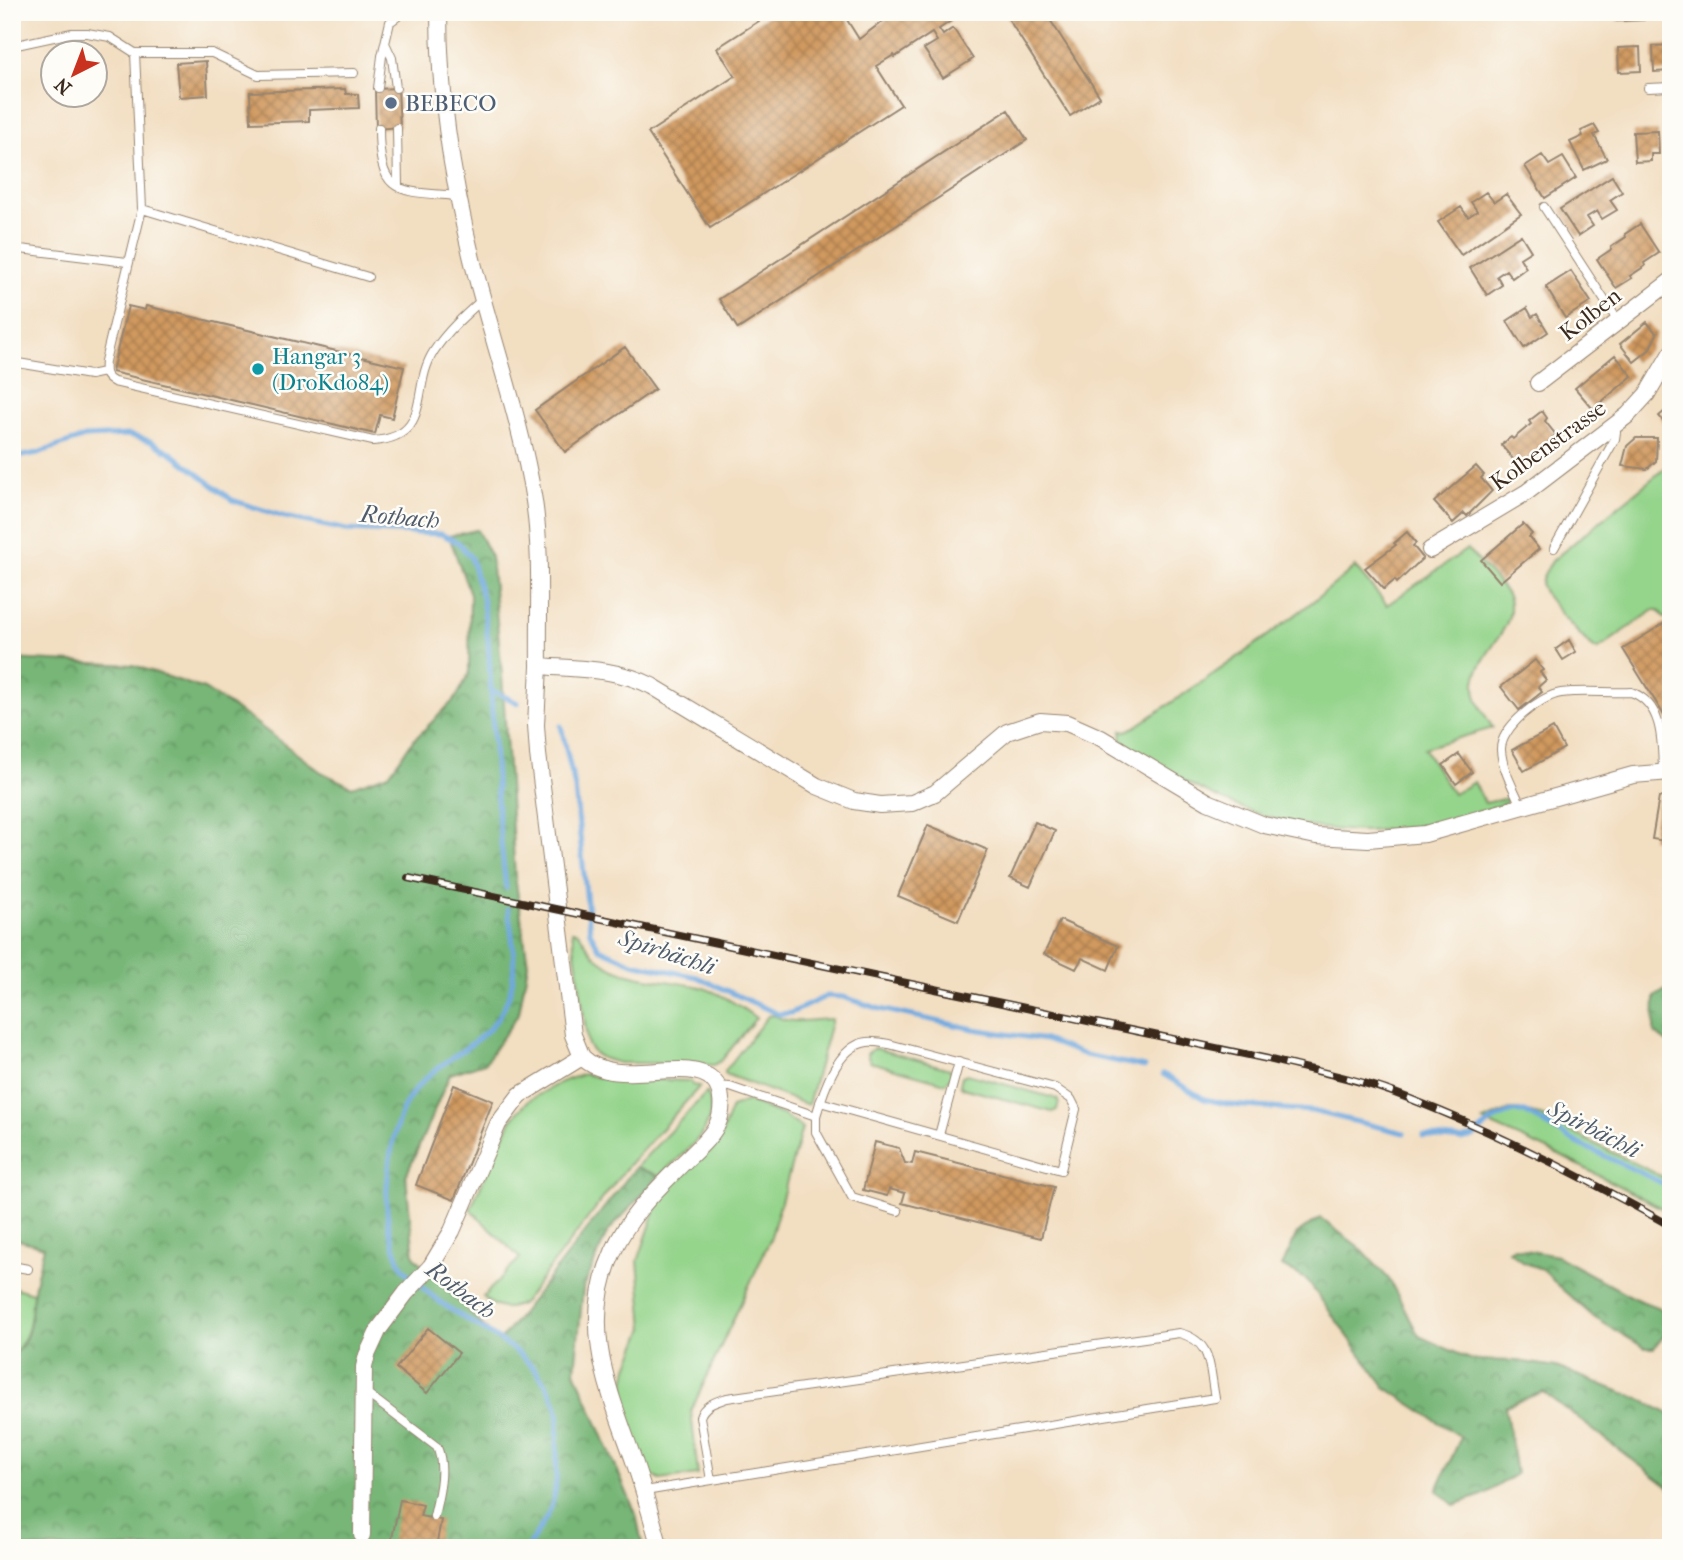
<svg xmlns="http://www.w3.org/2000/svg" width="1683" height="1560" viewBox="0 0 1683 1560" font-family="'IM FELL French Canon',serif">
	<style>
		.grass { fill: #94d48b; stroke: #687f54; stroke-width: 2 }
		.forest { fill: url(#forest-crowns); stroke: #59704a; stroke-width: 2 }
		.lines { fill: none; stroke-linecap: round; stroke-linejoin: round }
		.stream { stroke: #6fa8de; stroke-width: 5 }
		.building { fill: url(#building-cross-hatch) }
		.lane-casing { stroke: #968470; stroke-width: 10 }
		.street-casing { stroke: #968470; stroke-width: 18 }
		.lane { stroke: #fff; stroke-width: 8 }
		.street { stroke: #fff; stroke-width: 16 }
		.rail-casing { stroke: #3b2a1e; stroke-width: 8 }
		.rail { stroke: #fdfcf7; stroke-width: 5; stroke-dasharray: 16; stroke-linecap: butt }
		.service-dot { fill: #5c6f8a; stroke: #fdfcf7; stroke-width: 2.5 }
		.culture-dot { fill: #0f9aa8; stroke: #fdfcf7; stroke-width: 2.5 }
		.labels { text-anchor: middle; stroke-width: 5; stroke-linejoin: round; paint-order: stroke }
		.service-label { font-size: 23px; fill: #4e5e75; stroke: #fdfcf7; text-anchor: start }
		.street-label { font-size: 23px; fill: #3b2a1e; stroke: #fdfcf7 }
		.culture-label { font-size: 23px; fill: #0d838f; stroke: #fdfcf7; text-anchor: start }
		.water-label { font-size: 24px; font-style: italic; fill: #505c6b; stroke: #fdfcf7 }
	</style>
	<defs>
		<pattern id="forest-crowns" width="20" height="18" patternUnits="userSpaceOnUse" patternTransform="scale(1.75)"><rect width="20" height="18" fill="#77b677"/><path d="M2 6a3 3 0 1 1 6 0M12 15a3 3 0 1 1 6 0" fill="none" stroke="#639461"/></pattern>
		<pattern id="building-cross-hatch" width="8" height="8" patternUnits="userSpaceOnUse" patternTransform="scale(1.75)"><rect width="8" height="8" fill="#d0995f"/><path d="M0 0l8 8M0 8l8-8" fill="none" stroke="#aa7d4e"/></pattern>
	</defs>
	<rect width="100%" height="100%" fill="#fdfcf7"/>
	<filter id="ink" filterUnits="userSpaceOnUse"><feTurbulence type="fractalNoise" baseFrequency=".0143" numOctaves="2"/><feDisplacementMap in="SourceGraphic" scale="14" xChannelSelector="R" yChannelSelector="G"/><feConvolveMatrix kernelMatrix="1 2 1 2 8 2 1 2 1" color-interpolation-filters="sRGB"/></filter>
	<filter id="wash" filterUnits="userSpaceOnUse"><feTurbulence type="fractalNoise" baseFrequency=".00686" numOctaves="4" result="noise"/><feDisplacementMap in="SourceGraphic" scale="28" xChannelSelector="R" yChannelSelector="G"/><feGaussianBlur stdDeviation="1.57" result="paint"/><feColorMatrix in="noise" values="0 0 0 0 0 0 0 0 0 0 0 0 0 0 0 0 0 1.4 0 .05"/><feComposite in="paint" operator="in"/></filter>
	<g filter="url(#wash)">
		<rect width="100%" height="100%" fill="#f2dec1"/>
		<!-- grass -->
		<path class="grass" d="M 1671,463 L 1671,615 L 1665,618 L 1658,610 L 1654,610 L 1597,650 C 1587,644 1542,595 1541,585 C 1540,578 1549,566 1553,560 Z
			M 1467,549 C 1476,559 1506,588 1509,599 C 1517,627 1482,651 1476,677 C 1471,695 1484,714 1493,728 L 1424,748 L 1453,794 L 1474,782 L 1485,803 L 1508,798 L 1506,803 C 1488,809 1469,816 1450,820 C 1355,844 1267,828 1183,780 C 1162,768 1139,755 1121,740 L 1122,730 L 1127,731 L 1135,727 C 1210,677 1286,626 1355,567 L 1387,605 Z
			M 572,931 L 578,932 C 586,942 590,954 601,961 C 628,981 668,979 700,987 C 719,992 740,1006 756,1018 L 722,1060 L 714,1065 L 677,1063 L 619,1063 L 602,1058 L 594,1053 L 588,1045 Z
			M 774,1015 C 792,1026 812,1019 832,1019 L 808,1105 L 725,1074 L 725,1071 L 768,1016 Z
			M 874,1048 L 950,1069 L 952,1074 L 951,1078 L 945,1083 L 870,1062 L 867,1054 Z
			M 584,1074 L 601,1078 L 691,1081 L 692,1085 L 700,1086 L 627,1167 L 523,1303 C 507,1311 497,1310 483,1297 L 520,1258 L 470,1209 L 511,1120 L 528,1101 L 561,1082 Z
			M 967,1074 L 1058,1099 L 1059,1102 L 1057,1110 L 1052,1112 L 963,1088 L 960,1085 L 962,1076 Z
			M 707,1092 C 723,1127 682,1154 659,1176 L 636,1167 Z
			M 746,1101 L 783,1115 L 802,1128 L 770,1240 L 691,1411 L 698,1475 L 660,1480 L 644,1470 L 622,1397 L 628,1367 L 644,1328 L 638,1261 L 660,1197 L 720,1138 L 732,1107 Z
			M 1510,1110 C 1539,1110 1557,1125 1581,1137 C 1611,1152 1641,1166 1671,1181 L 1671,1213 L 1561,1156 L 1483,1121 Z
			M 12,1287 L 33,1293 C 32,1317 30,1338 12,1356 Z"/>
		<!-- forest -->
		<path class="forest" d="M 477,530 L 491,557 L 502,674 L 515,876 L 528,964 L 519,1013 L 485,1063 L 450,1074 L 406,1176 L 414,1256 L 499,1342 L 636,1167 L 659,1176 L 607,1233 L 583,1289 L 575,1371 L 636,1514 L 643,1548 L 12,1548 L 12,1356 C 36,1333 28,1318 34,1290 C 36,1275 41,1261 44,1247 L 12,1238 L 12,659 L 133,665 L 204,689 L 252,720 L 321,772 L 352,787 L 389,774 L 412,742 L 456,698 L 469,674 L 470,594 L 449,536 Z
			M 1671,986 L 1671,1046 L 1654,1033 L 1655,997 Z
			M 1320,1218 L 1359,1247 L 1389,1279 L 1419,1336 L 1472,1360 L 1518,1361 L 1556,1367 L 1642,1400 L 1671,1415 L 1671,1489 L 1543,1392 L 1505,1406 L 1516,1474 L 1485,1494 L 1454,1505 L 1437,1490 L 1461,1437 L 1385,1387 L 1306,1279 L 1282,1266 L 1297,1234 Z
			M 1514,1248 L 1557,1256 L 1636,1299 L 1659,1308 L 1671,1317 L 1667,1332 L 1654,1348 L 1645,1348 L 1595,1318 L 1557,1285 L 1544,1270 L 1523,1262 L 1509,1251 Z"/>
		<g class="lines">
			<!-- stream -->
			<path class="stream" d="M 12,458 L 38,453 L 85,437 L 129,435 L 150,441 L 170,452 L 232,500 L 285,517 L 346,530 L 441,534 L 459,543 L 471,558 L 482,597 L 488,640 L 498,816 L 506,888
				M 491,690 L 518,703
				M 561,726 L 575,788 L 590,932 L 599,948 L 633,963 L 697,977 L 778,1014 L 791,1013 L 827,996 L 843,997 L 880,1009 L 974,1029 L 1045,1040 L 1085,1055 L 1145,1067
				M 508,909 C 512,934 517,963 511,988 C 498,1039 459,1047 426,1078 C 420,1084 413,1091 409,1098 C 390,1127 382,1199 390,1232 C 393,1243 397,1258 403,1267 C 407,1274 416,1280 421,1286 C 466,1330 534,1341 557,1407 C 560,1417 557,1433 557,1444 C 556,1464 558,1487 551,1507 C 546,1521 535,1535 527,1548
				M 1163,1074 L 1204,1099 L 1232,1105 L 1312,1111 L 1404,1133
				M 1423,1136 L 1461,1140 L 1473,1137 L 1492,1121 L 1511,1112 L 1525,1112 L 1579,1144 L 1671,1187"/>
		</g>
		<g id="blocks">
			<!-- building -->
			<path class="building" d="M 773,12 L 842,12 L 859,39 L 895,12 L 945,12 L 951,21 L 939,29 L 943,35 L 953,28 L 973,59 L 943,78 L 924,49 L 937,41 L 932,33 L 895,57 L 894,55 L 876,66 L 901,105 L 710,228 L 648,133 L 735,76 L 717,48 Z
				M 1004,12 L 1045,12 L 1100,97 L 1070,116 Z
				M 1133,12 L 1159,12 L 1159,19 L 1133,18 Z
				M 1616,12 L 1644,12 L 1644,20 L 1617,21 Z
				M 1671,45 L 1671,71 L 1654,72 L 1653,46 Z
				M 1640,47 L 1641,71 L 1619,72 L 1618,48 Z
				M 206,61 L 208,95 L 179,97 L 176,63 Z
				M 398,88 L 400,127 L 376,129 L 375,89 Z
				M 345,89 L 346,94 L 358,94 L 359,108 L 309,110 L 309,121 L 251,123 L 250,92 Z
				M 1008,110 L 1027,140 L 738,329 L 719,299 Z
				M 1594,125 L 1599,133 L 1594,135 L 1607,159 L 1584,170 L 1570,142 L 1583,136 L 1581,131 Z
				M 1658,131 L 1659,154 L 1651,154 L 1651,161 L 1635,162 L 1633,132 Z
				M 1542,155 L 1549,165 L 1563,157 L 1576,178 L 1545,198 L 1525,166 Z
				M 1612,176 L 1622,192 L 1610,200 L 1617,210 L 1602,219 L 1597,211 L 1587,217 L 1593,226 L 1578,236 L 1560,209 Z
				M 1486,192 L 1494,202 L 1506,194 L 1521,214 L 1461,255 L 1438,222 L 1461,207 L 1468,217 L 1477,211 L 1471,202 Z
				M 1640,224 L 1659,253 L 1644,263 L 1645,266 L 1630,276 L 1632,278 L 1616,288 L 1597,259 L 1612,249 L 1611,247 L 1626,237 L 1625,234 Z
				M 1521,235 L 1531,251 L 1520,258 L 1526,268 L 1512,278 L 1506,270 L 1497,276 L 1502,285 L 1487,295 L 1470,268 Z
				M 1571,271 L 1591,302 L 1565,318 L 1546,287 Z
				M 128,306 L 145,310 L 146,306 L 404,367 L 392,418 L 380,415 L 375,434 L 112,372 Z
				M 1527,308 L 1532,317 L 1537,314 L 1548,332 L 1524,348 L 1507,321 Z
				M 1647,322 L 1657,334 L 1649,350 L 1634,362 L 1620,344 Z
				M 625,347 L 655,389 L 565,452 L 535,410 Z
				M 1615,355 L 1632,376 L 1593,409 L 1575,388 Z
				M 1671,406 L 1671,430 L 1659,416 Z
				M 1542,411 L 1547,418 L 1545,421 L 1556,435 L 1531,459 L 1529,457 L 1519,466 L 1501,445 L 1511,437 L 1513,439 L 1531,424 L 1529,421 Z
				M 1636,438 L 1657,438 L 1656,461 L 1647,469 L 1622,466 L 1627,446 Z
				M 1476,466 L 1484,475 L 1481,478 L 1492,491 L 1467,516 L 1464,513 L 1453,523 L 1434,502 Z
				M 1523,524 L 1532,534 L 1529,537 L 1539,549 L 1500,582 L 1481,560 Z
				M 1407,532 L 1416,543 L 1413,546 L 1423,558 L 1397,583 L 1395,580 L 1384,589 L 1365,568 L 1396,545 L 1394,543 Z
				M 1671,619 L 1671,718 L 1667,720 L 1623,649 Z
				M 1569,640 L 1576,652 L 1563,660 L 1556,649 Z
				M 1535,660 L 1543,670 L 1540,672 L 1546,680 L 1538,687 L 1542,692 L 1519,710 L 1501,687 Z
				M 1553,728 L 1564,748 L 1524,771 L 1512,750 Z
				M 1459,754 L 1472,772 L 1456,784 L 1443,765 Z
				M 1659,797 L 1671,799 L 1671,842 L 1652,839 Z
				M 1035,822 L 1055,831 L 1030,887 L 1010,878 Z
				M 928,825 L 988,850 L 958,921 L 898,896 Z
				M 1060,920 L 1118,946 L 1108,970 L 1082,958 L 1076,969 L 1044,954 Z
				M 454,1085 L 493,1101 L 454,1200 L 416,1185 Z
				M 875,1142 L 899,1148 L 905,1163 L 912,1164 L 915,1152 L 1054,1187 L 1041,1238 L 902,1203 L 905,1193 L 889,1189 L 887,1196 L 863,1190 Z
				M 428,1328 L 459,1353 L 427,1393 L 396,1368 Z
				M 400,1500 L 423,1505 L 420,1516 L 441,1520 L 436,1548 L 415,1548 L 391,1543 Z"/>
		</g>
	</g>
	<g filter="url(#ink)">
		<use href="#blocks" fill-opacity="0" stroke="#968470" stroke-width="2"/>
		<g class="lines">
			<defs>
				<path id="lane" d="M 385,43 L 392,58 L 396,88
					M 12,46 L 72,33 L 87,33 L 110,37 L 135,53 L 212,53 L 258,75 L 354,73
					M 135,53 L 142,209 L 105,361 C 104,372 104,377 114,382 L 373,441 C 434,437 410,387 434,351 C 447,331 465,315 483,299
					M 378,88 L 382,56 L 390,22 L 404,12
					M 1648,88 L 1671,87
					M 379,128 C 379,197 399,191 458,196
					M 397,128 L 398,186
					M 1544,207 L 1618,321
					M 142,209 L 368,277
					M 12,248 L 127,262
					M 12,362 L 90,375 L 104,372
					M 1554,548 L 1615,439 L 1616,432 L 1613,427
					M 1521,806 C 1514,789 1502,769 1501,750 C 1500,728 1540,696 1561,693 C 1583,690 1608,693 1631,692 C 1664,704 1662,744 1663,772
					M 717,1086 L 730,1087 L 816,1116 L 816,1132 L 852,1197 L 898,1211
					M 816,1116 C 823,1092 837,1046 867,1042 C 873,1041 882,1043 889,1044 L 1055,1088 L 1071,1099 L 1076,1109 L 1061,1170 L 820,1102
					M 939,1135 L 959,1062
					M 12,1266 L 28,1269
					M 365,1392 L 437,1447 C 446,1468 439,1494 434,1516
					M 645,1491 L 1215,1398 C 1209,1368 1213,1341 1179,1333 L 727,1398 C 715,1402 704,1405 700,1417 L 711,1480"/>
				<path id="street" d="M 439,12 C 439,95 452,178 472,259 C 492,340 521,419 534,501 C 542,555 538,611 539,666 C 579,669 615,668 652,686 L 817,786 L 854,801 L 880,805 L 912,803 L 935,793 L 1007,732 L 1040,721 L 1067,723 L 1101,738 L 1208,802 L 1264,825 L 1316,836 L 1368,839 L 1425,834 L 1633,775 L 1671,772
					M 1538,383 L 1671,281
					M 1430,550 L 1527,492 L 1628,415 L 1647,394 L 1671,353
					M 582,1057 C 617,1091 687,1054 713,1080 C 724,1091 723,1113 717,1125 C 709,1140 693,1153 681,1165 C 655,1191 628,1217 613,1252 C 579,1326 609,1390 634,1461 C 644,1490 652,1519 660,1548
					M 362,1535 L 364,1367 L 367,1355 L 379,1329 L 406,1293 L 431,1266 L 452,1231 L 498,1124 L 520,1095 L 582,1057 L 573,1035 L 538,754 L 536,725 L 539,666"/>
			</defs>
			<!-- lane casing -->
			<use href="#lane" class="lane-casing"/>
			<!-- street casing -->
			<use href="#street" class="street-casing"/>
			<!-- lane -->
			<use href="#lane" class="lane"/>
			<!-- street -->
			<use href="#street" class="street"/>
			<defs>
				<path id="rail" d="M 408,878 L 1268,1059 C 1309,1070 1352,1077 1392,1092 C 1489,1128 1581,1176 1671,1226"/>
			</defs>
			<!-- rail casing -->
			<use href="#rail" class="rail-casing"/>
			<!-- rail -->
			<use href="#rail" class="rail"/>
		</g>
	</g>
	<!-- markers -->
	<circle class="service-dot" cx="391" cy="103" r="7"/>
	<circle class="culture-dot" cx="258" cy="369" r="7"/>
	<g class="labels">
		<!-- service labels -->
		<g class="service-label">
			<text x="405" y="111">BEBECO</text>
		</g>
		<!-- street labels -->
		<g class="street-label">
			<text transform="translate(1590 314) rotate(-38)" y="8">Kolben</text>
			<text transform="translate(1548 445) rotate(-36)" y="8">Kolbenstrasse</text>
		</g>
		<!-- culture labels -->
		<g class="culture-label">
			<text x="272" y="364">Hangar 3<tspan x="272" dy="26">(DroKdo84)</tspan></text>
		</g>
		<!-- water labels -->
		<g class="water-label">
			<text transform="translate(400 517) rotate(5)" y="8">Rotbach</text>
			<text transform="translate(667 952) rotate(18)" y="8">Spirbächli</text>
			<text transform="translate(1594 1129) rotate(27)" y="8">Spirbächli</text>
			<text transform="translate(461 1290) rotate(37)" y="8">Rotbach</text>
		</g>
	</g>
	<!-- margin -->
	<rect width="1683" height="1560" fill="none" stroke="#fdfcf7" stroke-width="42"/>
	<!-- north arrow -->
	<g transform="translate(74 74) rotate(222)"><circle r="33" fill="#fdfcf7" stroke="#afa8a0" stroke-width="2"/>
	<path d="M0-5L12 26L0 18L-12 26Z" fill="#c8321e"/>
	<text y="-10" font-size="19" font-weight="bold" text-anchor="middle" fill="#3b2a1e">N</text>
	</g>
</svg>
